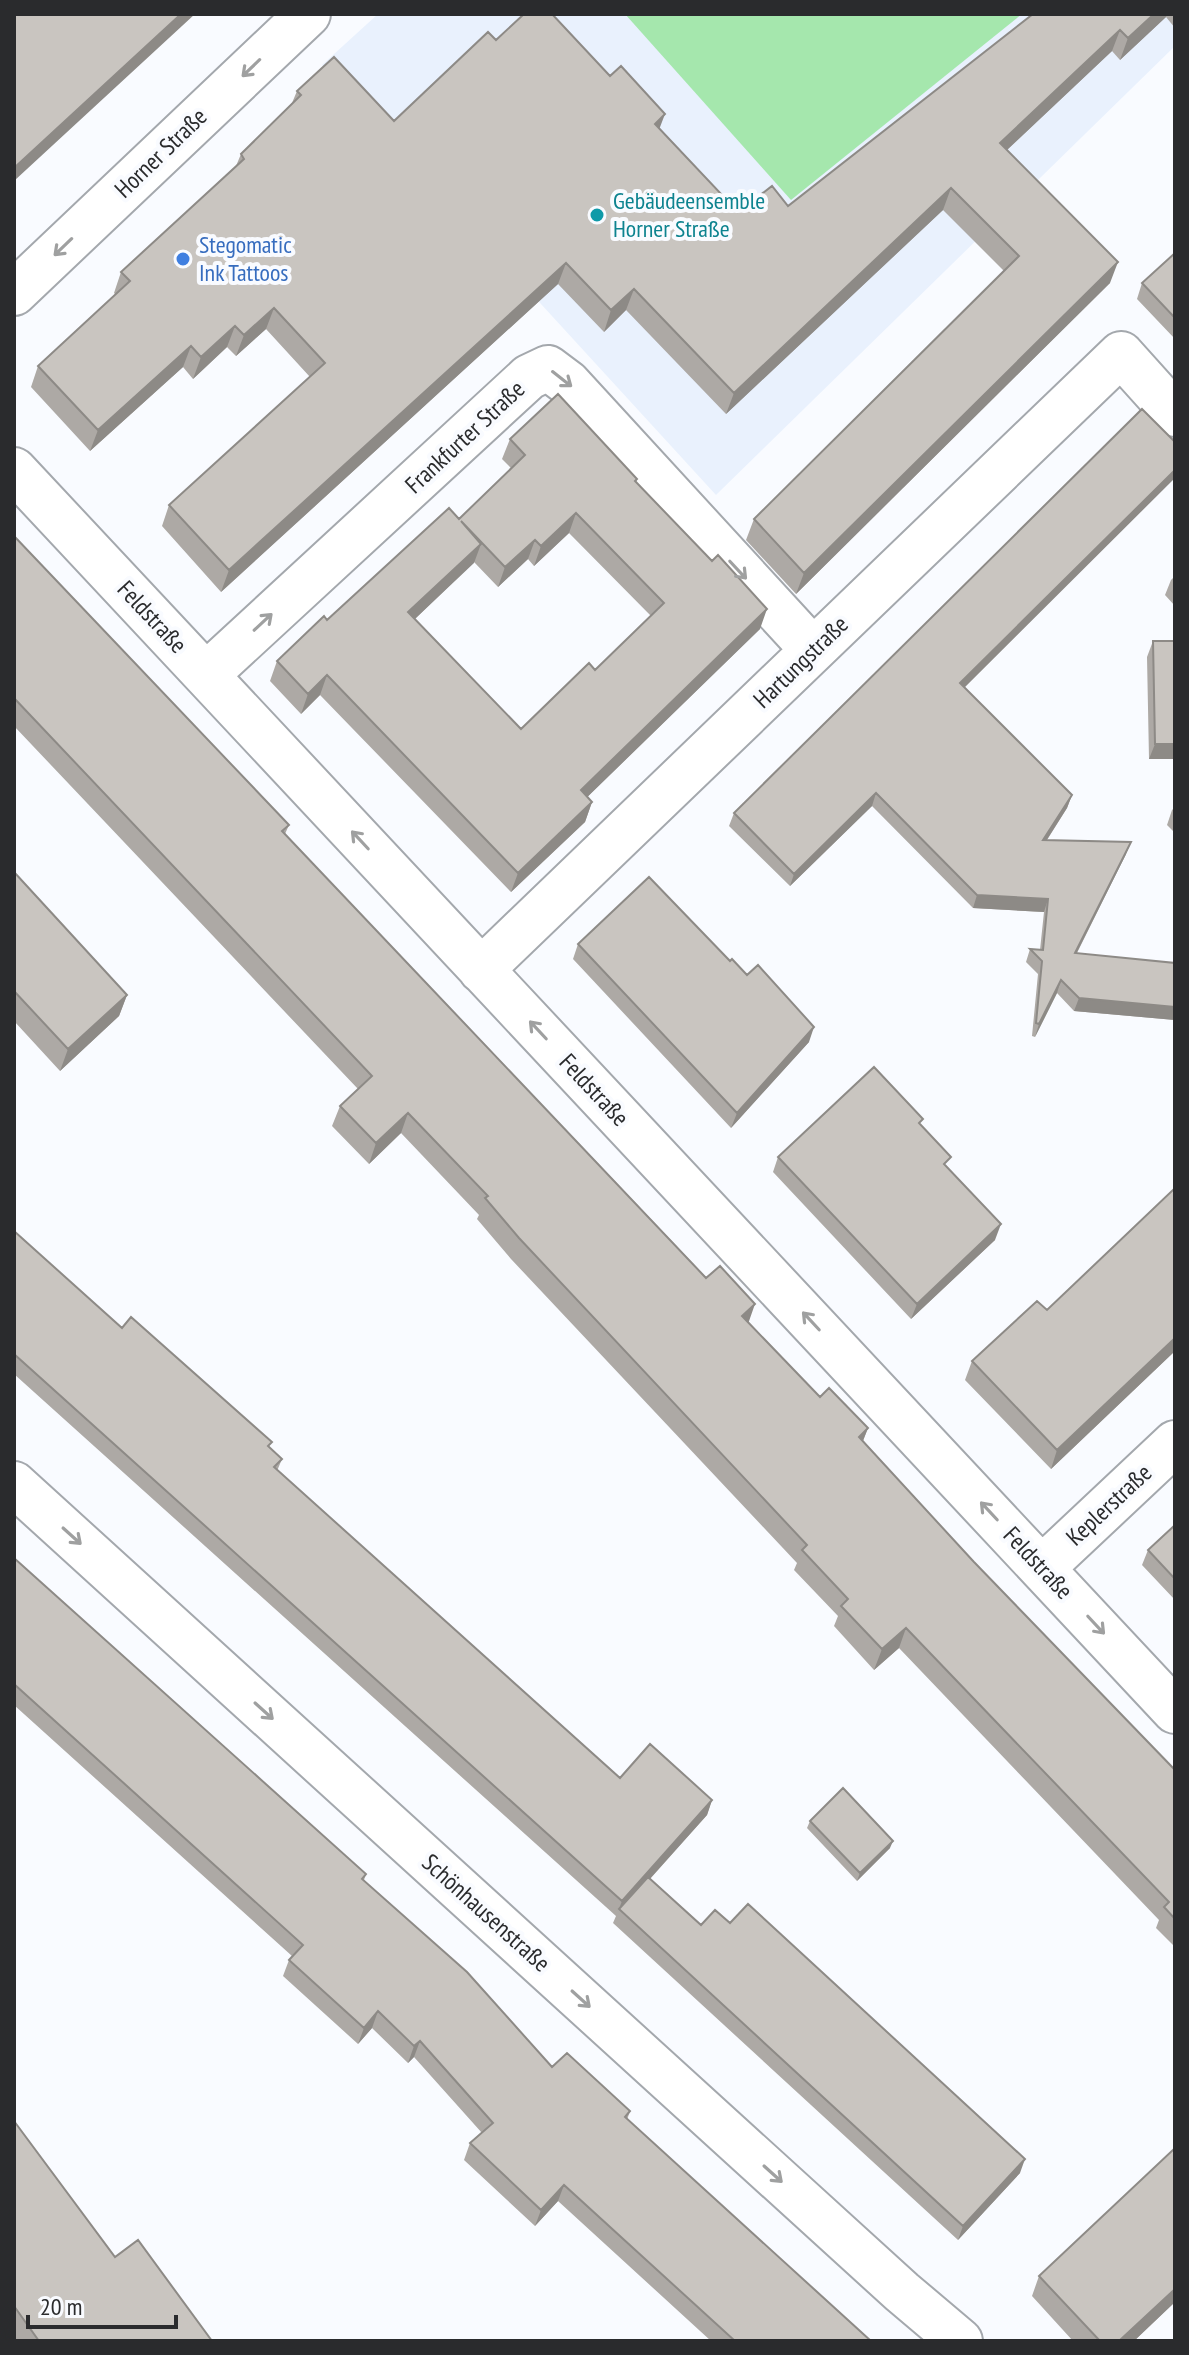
<svg xmlns="http://www.w3.org/2000/svg" width="1189" height="2355" viewBox="0 0 1189 2355" font-family="'PT Sans Narrow',sans-serif">
	<style>
		.built { fill: #e9f1fd }
		.green { fill: #a5e7ad }
		.lines { fill: none; stroke-linecap: round; stroke-linejoin: round }
		.minor-casing { stroke: #a4a8ad; stroke-width: 48 }
		.minor { stroke: #fff; stroke-width: 44 }
		.wall { fill: #ada9a5; fill-rule: evenodd }
		.shaded-wall { fill: #8d8a86 }
		.building { fill: #c9c5c0; stroke: #8d8a86; stroke-width: 2; fill-rule: evenodd }
		.oneway { stroke: #9fa0a0 }
		.culture-dot { fill: #0f9aa8; stroke: #f9fbff; stroke-width: 3 }
		.shop-dot { fill: #3f7fe0; stroke: #f9fbff; stroke-width: 3 }
		.labels { text-anchor: middle; stroke-width: 8; stroke-linejoin: round; paint-order: stroke }
		.street-label { font-size: 24px; fill: #2a2b2d; stroke: #f9fbff }
		.culture-label { font-size: 24px; fill: #0d838f; stroke: #f9fbff; text-anchor: start }
		.shop-label { font-size: 24px; fill: #366cbe; stroke: #f9fbff; text-anchor: start }
	</style>
	<rect width="100%" height="100%" fill="#f9fbff"/>
	<!-- built -->
	<path class="built" d="M 378,14 L 1175,14 L 1175,46 L 716,495 L 322,65 Z"/>
	<!-- green -->
	<path class="green" d="M 625,14 L 1022,14 L 791,200 Z"/>
	<g class="lines">
		<defs>
			<path id="minor" d="M 14,293 L 308,14
				M 14,470 L 1175,1711
				M 206,675 L 529,377 L 548,368 L 568,383 L 813,650
				M 481,970 L 1121,354 L 1175,414
				M 14,1484 L 902,2292 L 960,2341
				M 1042,1568 L 1175,1443"/>
		</defs>
		<!-- minor casing -->
		<use href="#minor" class="minor-casing"/>
		<!-- minor -->
		<use href="#minor" class="minor"/>
	</g>
	<!-- wall -->
	<path class="wall" d="M 1033,14 L 1175,14 L 1175,28 L 1166,17 L 1120,60 L 1112,51 L 1007,150 L 1110,283 L 796,594 L 746,540 L 754,519 L 1004,271 L 943,210 L 726,414 L 626,310 L 604,332 L 558,284 L 221,592 L 162,526 L 169,505 L 310,377 L 266,329 L 236,356 L 227,347 L 193,379 L 183,367 L 90,451 L 31,387 L 38,366 L 116,295 L 114,293 L 121,272 L 236,166 L 241,154 L 292,103 L 297,91 L 394,121 L 496,40 L 660,129 L 738,212 L 788,206 Z
		M 1175,253 L 1175,339 L 1137,299 L 1142,283 Z
		M 510,439 L 637,479 L 636,483 L 760,629 L 587,797 L 592,802 L 585,822 L 511,892 L 320,695 L 301,714 L 270,681 L 277,661 L 327,620 L 459,519 L 511,468 L 502,459 ZM 569,533 L 651,616 L 595,670 L 521,729 L 415,619 L 474,562 L 498,587 L 528,559 L 534,566 Z
		M 14,536 L 289,825 L 285,834 L 820,1397 L 868,1428 L 863,1441 L 974,1562 L 1175,1770 L 1175,1947 L 1156,1928 L 1159,1920 L 899,1648 L 874,1670 L 834,1626 L 838,1616 L 794,1570 L 797,1563 L 511,1259 L 477,1219 L 479,1215 L 401,1133 L 369,1164 L 332,1126 L 340,1106 L 358,1089 L 14,726 Z
		M 1175,576 L 1175,606 L 1165,595 L 1171,580 Z
		M 1153,641 L 1175,641 L 1175,759 L 1149,759 L 1147,657 Z
		M 964,687 L 1072,795 L 1067,808 L 1047,840 L 1126,854 L 1077,953 L 1175,963 L 1175,1020 L 1074,1011 L 1057,993 L 1035,1037 L 1032,1036 L 1038,974 L 1026,962 L 1030,949 L 1040,950 L 1044,912 L 973,908 L 872,806 L 790,886 L 729,826 L 734,813 Z
		M 1175,807 L 1175,833 L 1167,825 L 1172,810 Z
		M 14,872 L 127,995 L 119,1016 L 60,1071 L 14,1021 Z
		M 578,944 L 730,961 L 809,1042 L 731,1128 L 573,959 Z
		M 778,1157 L 947,1168 L 995,1240 L 911,1319 L 773,1172 Z
		M 1175,1188 L 1175,1351 L 1051,1469 L 965,1380 L 972,1361 L 1047,1310 Z
		M 14,1231 L 122,1328 L 270,1448 L 282,1459 L 277,1471 L 620,1778 L 712,1800 L 707,1815 L 650,1879 L 701,1925 L 1020,2173 L 958,2240 L 613,1923 L 616,1916 L 14,1374 Z
		M 1175,1525 L 1175,1600 L 1142,1565 L 1148,1550 Z
		M 14,1558 L 366,1874 L 364,1880 L 552,2067 L 630,2111 L 627,2120 L 871,2341 L 711,2341 L 558,2201 L 535,2226 L 464,2160 L 470,2143 L 482,2133 L 414,2057 L 408,2063 L 372,2028 L 358,2044 L 283,1976 L 289,1960 L 292,1956 L 14,1705 Z
		M 810,1821 L 890,1848 L 857,1881 L 807,1828 Z
		M 14,2121 L 115,2257 L 212,2341 L 14,2341 Z
		M 1175,2148 L 1175,2302 L 1134,2341 L 1073,2341 L 1032,2296 L 1039,2276 Z"/>
	<!-- shaded-wall -->
	<path class="shaded-wall" d="M 181,14 L 195,14 L 14,181 L 14,168 Z
		M 1154,14 L 1167,14 L 1166,17 L 1120,60 L 1128,38 Z
		M 1120,30 L 1112,51 L 992,164 L 1000,143 Z
		M 665,114 L 657,135 L 655,124 Z
		M 951,188 L 943,210 L 726,414 L 734,393 Z
		M 1118,262 L 1110,283 L 796,594 L 804,573 Z
		M 566,263 L 558,284 L 221,592 L 229,570 Z
		M 634,289 L 626,310 L 604,332 L 611,310 Z
		M 274,308 L 266,329 L 236,356 L 244,335 Z
		M 235,326 L 227,347 L 193,379 L 201,357 Z
		M 191,346 L 183,367 L 90,451 L 98,430 Z
		M 1175,470 L 1175,478 L 956,696 L 960,683 Z
		M 576,513 L 569,533 L 534,566 L 541,546 Z
		M 535,540 L 528,559 L 498,587 L 505,567 Z
		M 481,544 L 474,563 L 401,632 L 408,612 Z
		M 767,609 L 760,629 L 574,810 L 581,790 Z
		M 327,675 L 320,695 L 301,714 L 308,694 Z
		M 1155,744 L 1175,744 L 1175,759 L 1149,759 Z
		M 876,793 L 872,806 L 790,886 L 794,874 Z
		M 1072,795 L 1067,808 L 1039,852 L 1043,840 Z
		M 592,802 L 585,822 L 511,892 L 518,873 Z
		M 1131,842 L 1126,854 L 1070,966 L 1075,953 Z
		M 977,895 L 1048,899 L 1044,912 L 973,908 Z
		M 1061,980 L 1057,993 L 1035,1037 L 1039,1024 Z
		M 127,995 L 119,1016 L 60,1071 L 68,1049 Z
		M 1079,998 L 1175,1007 L 1175,1020 L 1074,1011 Z
		M 814,1027 L 809,1042 L 731,1128 L 737,1113 Z
		M 408,1113 L 401,1133 L 369,1164 L 376,1143 Z
		M 1001,1224 L 995,1240 L 911,1319 L 917,1304 Z
		M 755,1304 L 748,1324 L 742,1316 Z
		M 1175,1338 L 1175,1351 L 1051,1469 L 1057,1450 Z
		M 868,1428 L 860,1448 L 859,1437 Z
		M 906,1628 L 899,1648 L 874,1670 L 882,1649 Z
		M 712,1800 L 707,1815 L 621,1911 L 619,1909 L 622,1901 Z
		M 893,1841 L 890,1848 L 857,1881 L 860,1873 Z
		M 378,2011 L 372,2028 L 358,2044 L 364,2028 Z
		M 420,2041 L 414,2057 L 408,2063 L 414,2046 Z
		M 1025,2159 L 1020,2173 L 958,2240 L 963,2226 Z
		M 564,2185 L 558,2201 L 535,2226 L 541,2210 Z
		M 1175,2289 L 1175,2302 L 1134,2341 L 1119,2341 Z"/>
	<!-- building -->
	<path class="building" d="M 14,14 L 181,14 L 14,168 Z
		M 524,14 L 552,14 L 610,76 L 621,66 L 665,114 L 655,124 L 738,212 L 772,186 L 788,206 L 1033,14 L 1154,14 L 1128,38 L 1120,30 L 1000,143 L 1118,262 L 804,573 L 754,519 L 1019,256 L 951,188 L 734,393 L 634,289 L 611,310 L 566,263 L 229,570 L 169,505 L 325,363 L 274,308 L 244,335 L 235,326 L 201,357 L 191,346 L 98,430 L 38,366 L 130,281 L 121,272 L 244,159 L 241,154 L 301,95 L 297,91 L 334,57 L 394,121 L 488,32 L 496,40 Z
		M 1175,253 L 1175,318 L 1142,283 Z
		M 558,394 L 637,479 L 635,481 L 712,561 L 718,555 L 767,609 L 581,790 L 592,802 L 518,873 L 327,675 L 308,694 L 277,661 L 324,616 L 327,620 L 449,508 L 459,519 L 525,455 L 510,439 ZM 576,513 L 664,603 L 595,670 L 589,663 L 521,729 L 408,612 L 481,544 L 461,521 L 505,567 L 535,540 L 541,546 Z
		M 1142,409 L 1175,442 L 1175,470 L 960,683 L 1072,795 L 1043,840 L 1131,842 L 1075,953 L 1175,963 L 1175,1007 L 1079,998 L 1061,980 L 1039,1024 L 1036,1023 L 1042,961 L 1030,949 L 1043,950 L 1048,899 L 977,895 L 876,793 L 794,874 L 734,813 Z
		M 14,536 L 289,825 L 282,831 L 706,1278 L 720,1266 L 755,1304 L 742,1316 L 820,1397 L 829,1388 L 868,1428 L 859,1437 L 974,1562 L 1175,1770 L 1175,1919 L 1164,1907 L 1169,1902 L 906,1628 L 882,1649 L 841,1606 L 848,1599 L 802,1550 L 807,1545 L 519,1238 L 485,1198 L 488,1196 L 408,1113 L 376,1143 L 340,1106 L 372,1076 L 14,698 Z
		M 1153,641 L 1175,641 L 1175,744 L 1155,744 Z
		M 14,872 L 127,995 L 68,1049 L 14,991 Z
		M 649,877 L 730,961 L 732,959 L 747,975 L 758,965 L 814,1027 L 737,1113 L 578,944 Z
		M 874,1067 L 923,1119 L 919,1123 L 951,1157 L 944,1164 L 1001,1224 L 917,1304 L 778,1157 Z
		M 1175,1188 L 1175,1338 L 1057,1450 L 972,1361 L 1037,1301 L 1047,1310 Z
		M 14,1231 L 122,1328 L 131,1317 L 272,1442 L 268,1446 L 282,1459 L 274,1467 L 620,1778 L 650,1744 L 712,1800 L 622,1901 L 14,1354 Z
		M 1175,1525 L 1175,1579 L 1148,1550 Z
		M 14,1558 L 366,1874 L 362,1879 L 467,1972 L 552,2067 L 567,2053 L 630,2111 L 625,2117 L 871,2341 L 735,2341 L 564,2185 L 541,2210 L 470,2143 L 493,2123 L 420,2041 L 414,2046 L 378,2011 L 364,2028 L 289,1960 L 303,1945 L 14,1684 Z
		M 843,1788 L 893,1841 L 860,1873 L 810,1821 Z
		M 648,1877 L 701,1925 L 715,1910 L 730,1923 L 748,1904 L 1025,2159 L 963,2226 L 619,1909 Z
		M 14,2121 L 115,2257 L 138,2240 L 212,2341 L 39,2341 L 14,2306 Z
		M 1175,2148 L 1175,2289 L 1119,2341 L 1100,2341 L 1039,2276 Z"/>
	<!-- one-way arrows -->
	<defs><path id="oneway-shaft" d="M-6 0H5M1.5-3L5.5 0L1.5 3" fill="none" stroke-width="1.6" stroke-linecap="round" stroke-linejoin="round" transform="scale(2)"/></defs>
	<g class="oneway">
		<use href="#oneway-shaft" transform="translate(251 68) rotate(136)"/>
		<use href="#oneway-shaft" transform="translate(63 247) rotate(136)"/>
		<use href="#oneway-shaft" transform="translate(562 379) rotate(38)"/>
		<use href="#oneway-shaft" transform="translate(738 570) rotate(47)"/>
		<use href="#oneway-shaft" transform="translate(263 622) rotate(-43)"/>
		<use href="#oneway-shaft" transform="translate(360 840) rotate(-133)"/>
		<use href="#oneway-shaft" transform="translate(538 1030) rotate(-133)"/>
		<use href="#oneway-shaft" transform="translate(811 1321) rotate(-133)"/>
		<use href="#oneway-shaft" transform="translate(989 1511) rotate(-133)"/>
		<use href="#oneway-shaft" transform="translate(72 1536) rotate(42)"/>
		<use href="#oneway-shaft" transform="translate(1096 1625) rotate(47)"/>
		<use href="#oneway-shaft" transform="translate(264 1711) rotate(42)"/>
		<use href="#oneway-shaft" transform="translate(581 1999) rotate(42)"/>
		<use href="#oneway-shaft" transform="translate(773 2174) rotate(42)"/>
	</g>
	<!-- markers -->
	<circle class="culture-dot" cx="597" cy="215" r="8"/>
	<circle class="shop-dot" cx="183" cy="259" r="8"/>
	<g class="labels">
		<!-- street labels -->
		<g class="street-label">
			<text transform="translate(161 153) rotate(-44)" y="8">Horner Straße</text>
			<text transform="translate(465 437) rotate(-43)" y="8">Frankfurter Straße</text>
			<text transform="translate(152 617) rotate(47)" y="8">Feldstraße</text>
			<text transform="translate(801 662) rotate(-44)" y="8">Hartungstraße</text>
			<text transform="translate(594 1090) rotate(47)" y="8">Feldstraße</text>
			<text transform="translate(1109 1505) rotate(-43)" y="8">Keplerstraße</text>
			<text transform="translate(1038 1563) rotate(47)" y="8">Feldstraße</text>
			<text transform="translate(486 1913) rotate(42)" y="8">Schönhausenstraße</text>
		</g>
		<!-- culture labels -->
		<g class="culture-label">
			<text x="613" y="209">Gebäudeensemble<tspan x="613" dy="28">Horner Straße</tspan></text>
		</g>
		<!-- shop labels -->
		<g class="shop-label">
			<text x="199" y="253">Stegomatic<tspan x="199" dy="28">Ink Tattoos</tspan></text>
		</g>
	</g>
	<!-- border -->
	<rect width="1189" height="2355" fill="none" stroke="#2a2b2d" stroke-width="32"/>
	<!-- scale -->
	<path d="M28 2315v12h148v-12" fill="none" stroke="#2a2b2d" stroke-width="4"/>
	<text x="40" y="2315" font-size="24" fill="#2a2b2d" stroke="#f9fbff" stroke-width="6" paint-order="stroke">20 m</text>
</svg>
